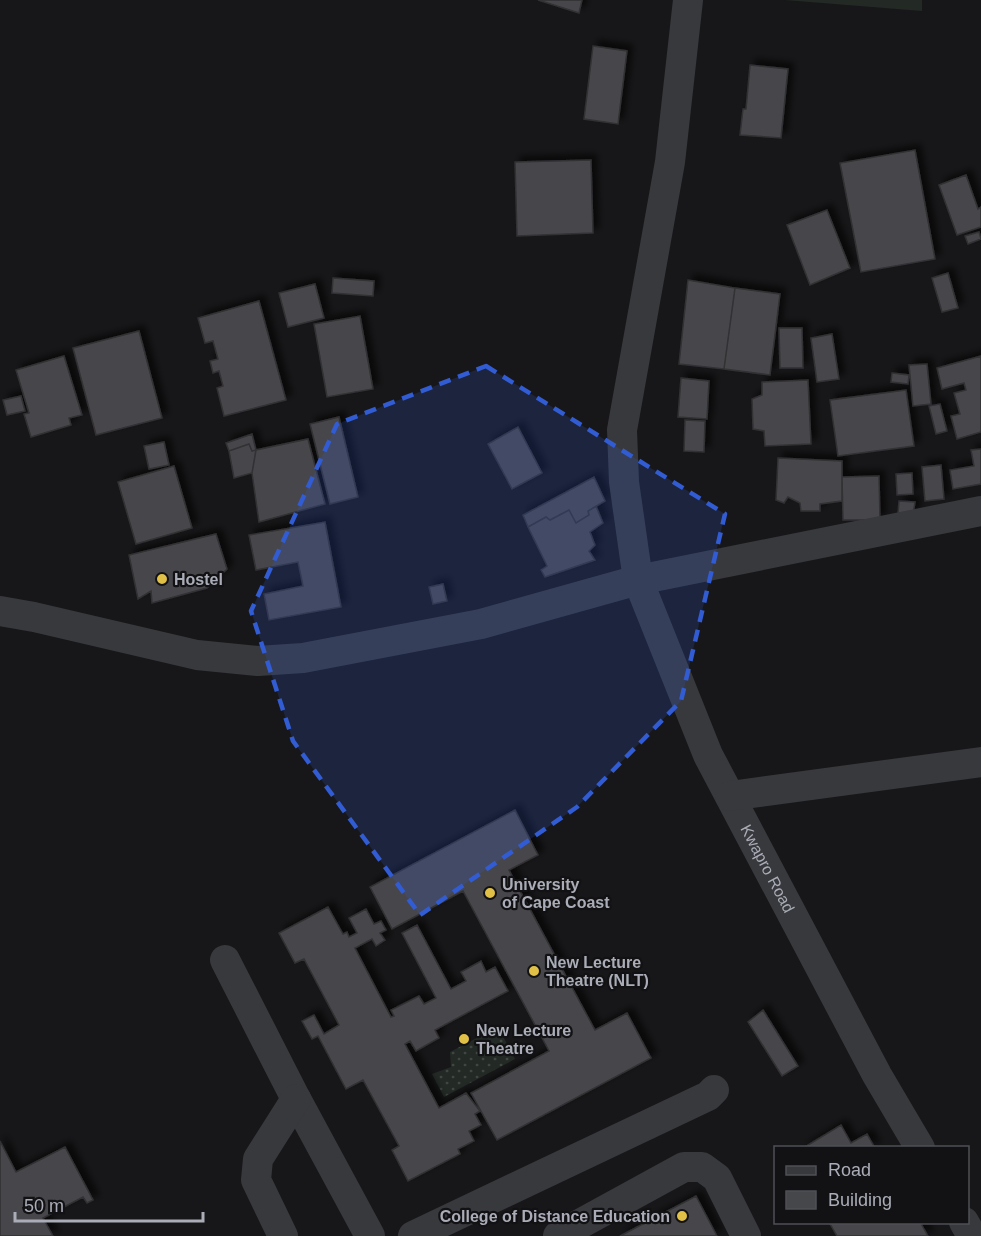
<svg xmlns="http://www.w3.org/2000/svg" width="981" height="1236" viewBox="0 0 981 1236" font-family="Arial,sans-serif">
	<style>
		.grass { fill: url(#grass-dots) }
		.garden { fill: #232a25 }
		.building { fill: #46474b; stroke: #323134; stroke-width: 1.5; filter: url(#shadow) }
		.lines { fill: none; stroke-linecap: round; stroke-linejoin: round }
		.minor { stroke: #38393d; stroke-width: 30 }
		.marked { fill: #325cd3; fill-opacity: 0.2; stroke: #325cd3; stroke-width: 4.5; stroke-dasharray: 12 8; stroke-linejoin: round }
		.poi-dot { fill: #e1c047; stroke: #121214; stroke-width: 2 }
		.labels { text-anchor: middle; stroke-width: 4.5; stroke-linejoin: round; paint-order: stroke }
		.poi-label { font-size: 16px; font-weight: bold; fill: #aaadb7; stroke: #121214; text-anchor: start }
		.street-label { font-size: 16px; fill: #aaadb7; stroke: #121214 }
	</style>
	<defs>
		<pattern id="grass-dots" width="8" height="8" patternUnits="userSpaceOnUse" patternTransform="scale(1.5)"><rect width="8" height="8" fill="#232a25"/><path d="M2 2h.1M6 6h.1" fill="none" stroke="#404642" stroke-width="1.8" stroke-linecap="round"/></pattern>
		<filter id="shadow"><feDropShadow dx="5.5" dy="-5.5" stdDeviation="3" flood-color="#0009"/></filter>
	</defs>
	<rect width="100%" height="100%" fill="#171719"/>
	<!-- grass -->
	<path class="grass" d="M 498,1027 L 515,1059 L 444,1097 L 432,1074 L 451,1067 L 450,1052 Z"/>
	<!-- garden -->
	<path class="garden" d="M 785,0 L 922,0 L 922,11 Z"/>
	<!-- building -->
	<path class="building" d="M 538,0 L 582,0 L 579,13 Z
		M 593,46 L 627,51 L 618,124 L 584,119 Z
		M 750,65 L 788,69 L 781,138 L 740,135 L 743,109 L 746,109 Z
		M 915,150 L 935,259 L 861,272 L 840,163 Z
		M 591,160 L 593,233 L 517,236 L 515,162 Z
		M 966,175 L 978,209 L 981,207 L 981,227 L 957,235 L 939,185 Z
		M 827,210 L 850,268 L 810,285 L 787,225 Z
		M 979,232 L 981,239 L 968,244 L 965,236 Z
		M 948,273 L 958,308 L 942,312 L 932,278 Z
		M 333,278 L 374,281 L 373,296 L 332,293 Z
		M 688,280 L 735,288 L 724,369 L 679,364 Z
		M 315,284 L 324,318 L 288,327 L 279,293 Z
		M 735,288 L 780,294 L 770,375 L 724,369 Z
		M 259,301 L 286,400 L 224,416 L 217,388 L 223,386 L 219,371 L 213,373 L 210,361 L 218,359 L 213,341 L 205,343 L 198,318 Z
		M 360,316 L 373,389 L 327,397 L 314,324 Z
		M 779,328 L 802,328 L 803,368 L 780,368 Z
		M 139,331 L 162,418 L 96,435 L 73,348 Z
		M 832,334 L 839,379 L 817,382 L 811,338 Z
		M 64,356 L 82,415 L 69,418 L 71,425 L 31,437 L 24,414 L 29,413 L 16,370 Z
		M 981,356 L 981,432 L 957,439 L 951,416 L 960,414 L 954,393 L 966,390 L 964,383 L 942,389 L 937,368 Z
		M 927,364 L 931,404 L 913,406 L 909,365 Z
		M 892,373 L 909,375 L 908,384 L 891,382 Z
		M 681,378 L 709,381 L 707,419 L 678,417 Z
		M 808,380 L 811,444 L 765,446 L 764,431 L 753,429 L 752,399 L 762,395 L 762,382 Z
		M 906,390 L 914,446 L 838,456 L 830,400 Z
		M 21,396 L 25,411 L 7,415 L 3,400 Z
		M 940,404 L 947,431 L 936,434 L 929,406 Z
		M 339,417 L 358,497 L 330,504 L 310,424 Z
		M 685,420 L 705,421 L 704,452 L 684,451 Z
		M 518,427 L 542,473 L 512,489 L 488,444 Z
		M 252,434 L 256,450 L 252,451 L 249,444 L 229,451 L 226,443 Z
		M 308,439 L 325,504 L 259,522 L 252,473 L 256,450 Z
		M 164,442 L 169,465 L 149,469 L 144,446 Z
		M 249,444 L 252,451 L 256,450 L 252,473 L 234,478 L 229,451 Z
		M 981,449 L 981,484 L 953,489 L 950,470 L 974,466 L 971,450 Z
		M 778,458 L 842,461 L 842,501 L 820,504 L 820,511 L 801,511 L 800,503 L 788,497 L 784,503 L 776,500 Z
		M 941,465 L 944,499 L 925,501 L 922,467 Z
		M 174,466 L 192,528 L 136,544 L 118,482 Z
		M 912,473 L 913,494 L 897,495 L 896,474 Z
		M 879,476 L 880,520 L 843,520 L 842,477 Z
		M 594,477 L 605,501 L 588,511 L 589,515 L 576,523 L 569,510 L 550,520 L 546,517 L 528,527 L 523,515 Z
		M 899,501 L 915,502 L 913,515 L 898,513 Z
		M 596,506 L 603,523 L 590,532 L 595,545 L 589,551 L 595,560 L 545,577 L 541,570 L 547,566 L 528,527 L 546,517 L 550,520 L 569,510 L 576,523 L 589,515 L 588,511 Z
		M 325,522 L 341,607 L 269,620 L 264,594 L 303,586 L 298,562 L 256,570 L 249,535 Z
		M 216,534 L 227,569 L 207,588 L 152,603 L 151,591 L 138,599 L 129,555 Z
		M 443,584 L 447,601 L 433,604 L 429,587 Z
		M 515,810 L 538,855 L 509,870 L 595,1030 L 627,1013 L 651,1058 L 497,1140 L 471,1093 L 549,1051 L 463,891 L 392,929 L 370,887 Z
		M 328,907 L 343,934 L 347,932 L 349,937 L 357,933 L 349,918 L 366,909 L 374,924 L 381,921 L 386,930 L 380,933 L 385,940 L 376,946 L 372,939 L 355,948 L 391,1017 L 394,1016 L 391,1010 L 419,996 L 424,1004 L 436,998 L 402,933 L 417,925 L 451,989 L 466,981 L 461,972 L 481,961 L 486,972 L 495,967 L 508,991 L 435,1030 L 439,1038 L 416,1051 L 410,1041 L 405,1044 L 439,1108 L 466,1093 L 480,1111 L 475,1114 L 481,1125 L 469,1131 L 474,1141 L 458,1149 L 460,1154 L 408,1181 L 392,1150 L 399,1146 L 363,1080 L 346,1089 L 318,1036 L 312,1039 L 302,1021 L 314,1015 L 324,1034 L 339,1025 L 304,959 L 295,963 L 279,933 Z
		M 763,1010 L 798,1066 L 782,1076 L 748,1022 Z
		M 841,1125 L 851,1143 L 867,1134 L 875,1148 L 803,1148 Z
		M 0,1141 L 16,1172 L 65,1147 L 93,1200 L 87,1203 L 83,1197 L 43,1218 L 53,1236 L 0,1236 Z
		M 696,1196 L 717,1236 L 620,1236 Z
		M 829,1222 L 920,1222 L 928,1236 L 837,1236 Z"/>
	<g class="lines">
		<!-- minor -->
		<g class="minor">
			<path id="s1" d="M 688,0 L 670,162 L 622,430 L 624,482 L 638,580 L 708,755 L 877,1075 L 920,1148"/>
			<path d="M 0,611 L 34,617 L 197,655 L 258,661 L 303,658 L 481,624 L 638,580 L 981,511"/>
			<path d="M 730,796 L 981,762"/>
			<path d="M 225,960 L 296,1099 L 370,1236"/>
			<path d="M 964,1222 L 972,1236"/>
			<path d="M 283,1236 L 256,1180 L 258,1159 L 296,1099"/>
			<path d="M 413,1236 L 708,1096 L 714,1090"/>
			<path d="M 558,1236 L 684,1167 L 702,1167 L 717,1178 L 746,1236"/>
		</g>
	</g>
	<!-- marked area -->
	<path class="marked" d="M 486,366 L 725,514 L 681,701 L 577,807 L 420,915 L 293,741 L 251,611 L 337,424 Z"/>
	<!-- markers -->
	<g class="poi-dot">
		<circle cx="162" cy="579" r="6"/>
		<circle cx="490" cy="893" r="6"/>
		<circle cx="534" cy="971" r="6"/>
		<circle cx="464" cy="1039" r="6"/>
		<circle cx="682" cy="1216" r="6"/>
	</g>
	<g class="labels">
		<!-- poi labels -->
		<g class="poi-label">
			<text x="174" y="585">Hostel</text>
			<text x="502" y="890">University<tspan x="502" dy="18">of Cape Coast</tspan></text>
			<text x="546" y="968">New Lecture<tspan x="546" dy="18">Theatre (NLT)</tspan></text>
			<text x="476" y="1036">New Lecture<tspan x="476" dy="18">Theatre</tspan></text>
			<text x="670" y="1222" text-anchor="end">College of Distance Education</text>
		</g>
		<!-- street labels -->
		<g class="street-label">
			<text dy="6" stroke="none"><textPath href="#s1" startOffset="903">Kwapro Road</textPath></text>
		</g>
	</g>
	<!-- legend -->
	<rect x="774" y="1146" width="195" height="78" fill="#121214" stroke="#4f5055" stroke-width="1.5"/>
	<rect x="786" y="1166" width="30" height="9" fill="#38393d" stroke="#4f5055" stroke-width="1.5"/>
	<text x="828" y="1176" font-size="18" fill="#aaadb7">Road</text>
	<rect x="786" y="1191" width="30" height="18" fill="#46474b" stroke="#4f5055" stroke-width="1.5"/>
	<text x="828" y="1206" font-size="18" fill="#aaadb7">Building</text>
	<!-- scale -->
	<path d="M15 1212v9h188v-9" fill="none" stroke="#aaadb7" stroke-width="3"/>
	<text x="24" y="1212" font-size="18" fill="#aaadb7" stroke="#121214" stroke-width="4.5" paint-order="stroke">50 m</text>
</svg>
